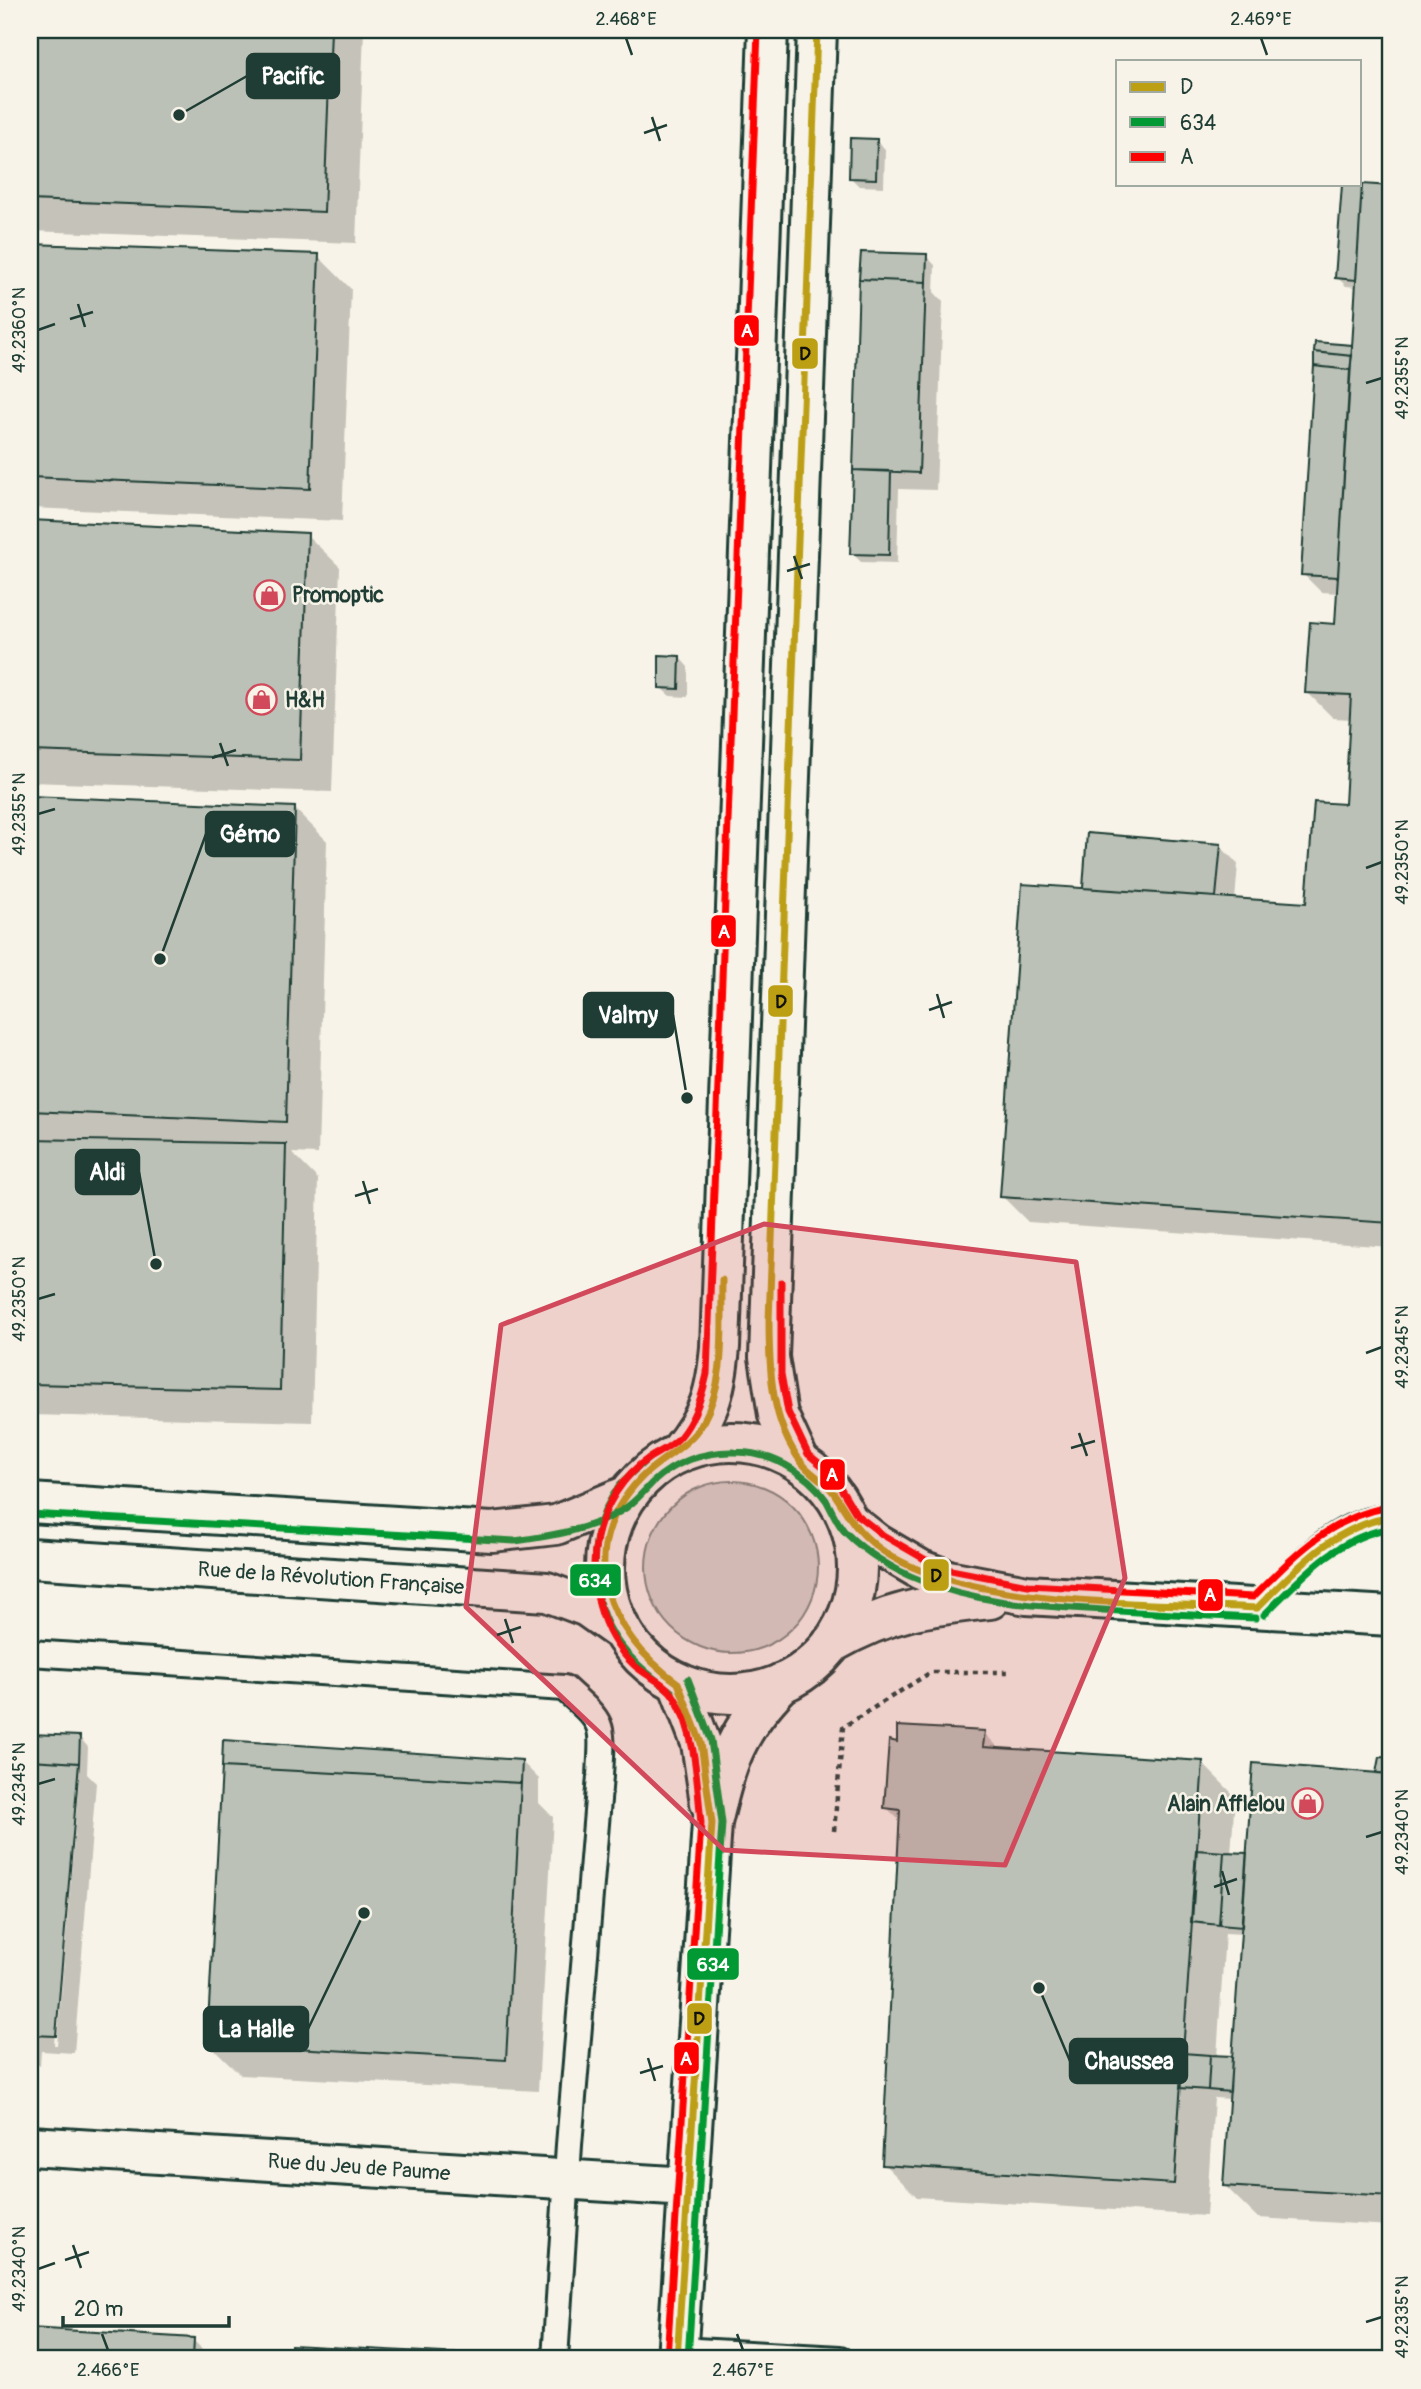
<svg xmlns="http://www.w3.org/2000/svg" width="1421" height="2389" viewBox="0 0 1421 2389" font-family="Pangolin,sans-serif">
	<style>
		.green { fill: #d3d5ca; stroke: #79897f; stroke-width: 2 }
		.shadow { fill: #0003; fill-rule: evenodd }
		.building { fill: #bbc1b6; stroke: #1f3d34; stroke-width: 2 }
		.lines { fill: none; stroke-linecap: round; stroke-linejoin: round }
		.service-casing { stroke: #1f3d34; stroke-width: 30 }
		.minor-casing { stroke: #1f3d34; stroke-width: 44 }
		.tertiary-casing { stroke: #1f3d34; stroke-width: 44 }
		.path { stroke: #1f3d34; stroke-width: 4.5; stroke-dasharray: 5 5; stroke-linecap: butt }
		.service { stroke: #f7f3e8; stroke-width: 24 }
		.minor { stroke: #f7f3e8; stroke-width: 38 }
		.tertiary { stroke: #f7f3e8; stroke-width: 38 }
		.bus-1-casing { stroke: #f7f3e8; stroke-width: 12 }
		.bus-2-casing { stroke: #f7f3e8; stroke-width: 12 }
		.bus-3-casing { stroke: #f7f3e8; stroke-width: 12 }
		.bus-1 { stroke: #bc9f12; stroke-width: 7 }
		.bus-2 { stroke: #093; stroke-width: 7 }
		.bus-3 { stroke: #fe0000; stroke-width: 7 }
		.marked { fill: #d1495b; fill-opacity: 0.2; stroke: #d1495b; stroke-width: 5; stroke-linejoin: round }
		.ticks { fill: none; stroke: #1f3d34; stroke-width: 2.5 }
		.labels { text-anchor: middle; stroke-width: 5; stroke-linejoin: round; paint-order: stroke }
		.poi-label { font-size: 21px; font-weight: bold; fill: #1f3d34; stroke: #f7f3e8; text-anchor: start }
		.street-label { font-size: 21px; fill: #1f3d34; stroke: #f7f3e8 }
		.leader { fill: none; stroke: #1f3d34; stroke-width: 2.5 }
		.callout-dot { fill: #1f3d34; stroke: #f7f3e8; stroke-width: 2.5 }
		.callout { fill: #1f3d34; stroke: #1f3d34; stroke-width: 2.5 }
		.callout-label { font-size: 23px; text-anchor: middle; font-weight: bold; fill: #fff }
		.line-badge { stroke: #f7f3e8; stroke-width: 2.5 }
		.badge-label { font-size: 19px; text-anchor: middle; font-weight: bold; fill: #fff }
		.pale-badge-label { font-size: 19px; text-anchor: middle; font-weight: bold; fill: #111 }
		.neatline { fill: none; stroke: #1f3d34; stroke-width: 2.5 }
		.ticks-label { font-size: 18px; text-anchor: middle; fill: #1f3d34 }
	</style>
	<rect width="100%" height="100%" fill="#f7f3e8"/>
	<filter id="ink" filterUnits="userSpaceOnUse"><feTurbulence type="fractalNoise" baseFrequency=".0143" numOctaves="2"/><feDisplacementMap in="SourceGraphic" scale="14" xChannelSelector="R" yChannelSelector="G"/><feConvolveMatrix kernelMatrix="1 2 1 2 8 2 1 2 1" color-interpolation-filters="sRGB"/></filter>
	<g filter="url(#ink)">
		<!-- green -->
		<path class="green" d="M646 1567a86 86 0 1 1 172 0a86 86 0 1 1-172 0Z"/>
		<!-- shadow -->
		<path class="shadow" d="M 30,30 L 364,30 L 356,243 L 30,231 Z
			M 876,140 L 885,149 L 884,187 L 859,186 L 850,177 Z
			M 1361,186 L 1391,187 L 1391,1247 L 1028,1222 L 1002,1196 L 1084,890 L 1089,835 L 1220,846 L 1238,864 L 1235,900 L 1308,905 L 1346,806 L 1352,719 L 1333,718 L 1307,692 L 1337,626 L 1339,593 L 1321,592 L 1303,574 L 1353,349 L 1357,287 L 1346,286 L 1337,277 Z
			M 30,246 L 318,256 L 351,289 L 342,521 L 30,508 Z
			M 926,256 L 935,265 L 934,292 L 943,302 L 936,490 L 899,489 L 897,563 L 861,562 L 852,553 Z
			M 30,522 L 307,535 L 340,567 L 332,792 L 30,782 Z
			M 680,658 L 688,667 L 688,697 L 670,696 L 661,688 Z
			M 30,798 L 294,808 L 327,841 L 318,1154 L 292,1153 L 318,1179 L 312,1422 L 30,1415 Z
			M 984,1733 L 1001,1750 L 1202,1763 L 1235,1796 L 1231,1854 L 1248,1855 L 1381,1775 L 1381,1759 L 1391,1760 L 1391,2226 L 1258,2218 L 1225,2186 L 1231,2099 L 1214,2098 L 1206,2216 L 917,2197 L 884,2164 L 902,1823 L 886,1807 L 899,1744 ZM 1225,1933 L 1243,1934 L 1234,2058 L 1217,2057 Z
			M 30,1735 L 80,1738 L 88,1747 L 87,1774 L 96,1783 L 74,2053 L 41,2051 L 40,2065 L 30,2065 ZM 76,1779 L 79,1779 L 57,2045 L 54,2045 Z
			M 521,1761 L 539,1779 L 539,1803 L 553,1817 L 538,2091 L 241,2075 L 208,2043 Z
			M 30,2330 L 193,2340 L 212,2359 L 30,2359 Z
			M 293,2346 L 461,2356 L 465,2359 L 292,2359 Z"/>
		<!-- building -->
		<path class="building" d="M 30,30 L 331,30 L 324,212 L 30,200 Z
			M 850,138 L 877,139 L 876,179 L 849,178 Z
			M 1362,184 L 1391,186 L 1391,1223 L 1000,1197 L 1022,884 L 1306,903 L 1314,802 L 1345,804 L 1351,695 L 1305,693 L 1310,622 L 1335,624 Z
			M 1362,184 L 1356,280 L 1335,278 L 1342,185 Z
			M 30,244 L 319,254 L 310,489 L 30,477 Z
			M 861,252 L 927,254 L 926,282 L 859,279 Z
			M 859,279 L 926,282 L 919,473 L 853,470 Z
			M 1315,342 L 1352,345 L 1352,356 L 1314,352 Z
			M 1314,352 L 1352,356 L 1350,370 L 1314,366 Z
			M 1314,366 L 1350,370 L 1338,577 L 1301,575 Z
			M 853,470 L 891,471 L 889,555 L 850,554 Z
			M 30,520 L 308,533 L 300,760 L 30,751 Z
			M 659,655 L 680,656 L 679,689 L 659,688 Z
			M 30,796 L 295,807 L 286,1122 L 30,1111 Z
			M 1087,833 L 1221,844 L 1216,897 L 1083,888 Z
			M 30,1139 L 286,1144 L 280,1390 L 30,1384 Z
			M 897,1726 L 985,1731 L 983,1747 L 1203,1761 L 1174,2184 L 882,2165 L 900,1810 L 884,1808 L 889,1740 L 897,1742 Z
			M 30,1734 L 80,1736 L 79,1763 L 30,1760 Z
			M 223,1740 L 522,1760 L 521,1783 L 222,1767 Z
			M 1379,1757 L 1391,1758 L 1391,1774 L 1376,1773 Z
			M 30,1760 L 79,1763 L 56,2036 L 30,2035 Z
			M 1253,1763 L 1391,1774 L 1391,2196 L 1223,2186 Z
			M 222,1767 L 521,1783 L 506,2060 L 207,2043 Z
			M 1196,1850 L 1224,1852 L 1219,1925 L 1191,1922 Z
			M 1224,1852 L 1247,1853 L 1242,1927 L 1219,1925 Z
			M 1182,2053 L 1210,2055 L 1208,2090 L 1180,2088 Z
			M 1210,2055 L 1232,2056 L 1230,2092 L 1208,2090 Z
			M 30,2328 L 194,2338 L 193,2359 L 30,2359 Z
			M 291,2345 L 462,2354 L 467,2359 L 290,2359 Z"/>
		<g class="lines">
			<defs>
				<path id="service" d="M 1257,1608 C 1296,1570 1333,1521 1391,1517
					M 30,1653 L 564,1688 C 605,1725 603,1720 600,1776 L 569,2145 L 555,2359
					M 678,2350 L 840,2359"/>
				<path id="minor" d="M 679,1453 C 709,1416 716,1394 720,1347 L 768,30
					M 799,1461 L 778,1415 L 769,1357 L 817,30
					M 678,1683 L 701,1743 L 710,1803
					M 30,2146 L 688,2187
					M 677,2359 L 712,1823 C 727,1760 736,1730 782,1683"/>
				<path id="tertiary" d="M605 1568a126 126 0 1 1 252 0a126 126 0 1 1-252 0Z
					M 30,1503 L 492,1532 L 556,1525 L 628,1495
					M 849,1522 L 877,1544 L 921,1570 L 948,1580 L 1027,1595 L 1391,1616
					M 30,1558 L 547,1592 L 587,1607 L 621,1631
					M 832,1643 C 890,1610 925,1606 990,1599"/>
			</defs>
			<!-- service casing -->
			<use href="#service" class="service-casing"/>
			<!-- minor casing -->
			<use href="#minor" class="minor-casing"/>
			<!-- tertiary casing -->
			<use href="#tertiary" class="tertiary-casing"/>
			<!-- path -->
			<path class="path" d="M 834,1831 L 843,1727 L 931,1672 L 1011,1672"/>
			<!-- service -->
			<use href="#service" class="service"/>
			<!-- minor -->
			<use href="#minor" class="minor"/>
			<!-- tertiary -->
			<use href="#tertiary" class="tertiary"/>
			<defs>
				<path id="bus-1" d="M 817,30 L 769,1321 C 769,1368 771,1424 802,1463 C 810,1474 824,1480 833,1492 C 849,1515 851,1525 875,1545 C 954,1609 1155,1602 1257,1608
					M 1257,1608 C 1297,1568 1332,1527 1391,1517
					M 678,1683 C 607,1633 573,1550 640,1479 C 660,1458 688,1448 703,1422 C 727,1380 721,1327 722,1280
					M 677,2359 L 712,1823 L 701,1743 L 678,1683"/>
				<path id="bus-2" d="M 649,1458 C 640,1466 629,1474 621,1484 C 585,1530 586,1598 620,1645 C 635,1664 653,1678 672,1692
					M 30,1514 L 515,1541 C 550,1536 590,1530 621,1511 C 634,1504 642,1493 652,1483 C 674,1462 705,1451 735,1452 C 769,1452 806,1471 826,1500 C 832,1510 836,1522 845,1532 C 865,1552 893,1570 920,1580 C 978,1604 1041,1606 1103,1610 C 1154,1613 1205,1616 1256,1618
					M 1264,1615 C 1302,1577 1336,1537 1391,1528
					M 688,2359 L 722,1823 L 711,1740 L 688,1679"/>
				<path id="bus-3" d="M 781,1282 L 781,1374 L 788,1412 L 808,1454 L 832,1474 L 857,1515 L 883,1535 L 926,1560 L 951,1570 L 1028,1585 L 1253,1597 C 1294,1556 1330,1517 1389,1507
					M 667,2358 L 701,1823 C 697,1783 696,1734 675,1698 C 666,1682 648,1678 634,1665 C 600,1633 588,1581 597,1537 C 604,1507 623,1475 649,1458 C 660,1451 671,1447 680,1437 C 695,1419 702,1397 707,1374 L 758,30"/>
			</defs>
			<!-- bus-1 casing -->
			<use href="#bus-1" class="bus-1-casing"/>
			<!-- bus-2 casing -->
			<use href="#bus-2" class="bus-2-casing"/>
			<!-- bus-3 casing -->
			<use href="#bus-3" class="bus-3-casing"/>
			<!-- bus-1 -->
			<use href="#bus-1" class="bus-1"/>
			<!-- bus-2 -->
			<use href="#bus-2" class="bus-2"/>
			<!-- bus-3 -->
			<use href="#bus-3" class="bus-3"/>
		</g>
	</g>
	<!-- marked area -->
	<path class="marked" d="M 764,1224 L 1076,1262 L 1125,1578 L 1005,1865 L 724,1850 L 466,1607 L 501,1325 Z"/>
	<!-- ticks -->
	<path class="ticks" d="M 626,38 L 632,55M 1261,38 L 1267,55M 652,117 L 660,141M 644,133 L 667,125M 78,304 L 85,327M 70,319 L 93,312M 38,330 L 55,324M 1366,383 L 1382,378M 794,556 L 802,579M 787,571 L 810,564M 220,743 L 228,766M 212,758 L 236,750M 38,814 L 55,809M 1366,868 L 1382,862M 937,994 L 944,1018M 929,1010 L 952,1002M 363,1181 L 370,1204M 355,1196 L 378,1189M 38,1299 L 55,1294M 1366,1353 L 1382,1347M 1079,1433 L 1087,1456M 1071,1448 L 1095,1441M 505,1619 L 513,1643M 497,1635 L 521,1627M 38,1784 L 55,1779M 1366,1837 L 1382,1832M 1222,1871 L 1229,1895M 1214,1887 L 1237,1879M 648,2058 L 655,2081M 640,2073 L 663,2066M 73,2245 L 81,2268M 65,2260 L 89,2252M 38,2269 L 55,2263M 1366,2322 L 1382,2317M 102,2334 L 108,2350M 737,2334 L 743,2350"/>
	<!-- icons -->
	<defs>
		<symbol id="shop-ring" viewBox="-11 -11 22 22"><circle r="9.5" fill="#f7f3e8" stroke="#d1495b" stroke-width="1.5"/><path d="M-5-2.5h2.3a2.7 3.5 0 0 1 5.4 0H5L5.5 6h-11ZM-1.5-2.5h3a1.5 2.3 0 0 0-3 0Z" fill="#d1495b"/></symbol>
	</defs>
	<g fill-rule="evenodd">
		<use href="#shop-ring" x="252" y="578" width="35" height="35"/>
		<use href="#shop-ring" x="244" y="682" width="35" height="35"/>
		<use href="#shop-ring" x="1290" y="1786" width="35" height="35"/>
	</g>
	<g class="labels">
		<!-- poi labels -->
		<g class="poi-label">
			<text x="292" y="602">Promoptic</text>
			<text x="285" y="707">H&amp;H</text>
			<text x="1285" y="1811" text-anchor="end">Alain Afflelou</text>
		</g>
		<!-- street labels -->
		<g class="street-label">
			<text transform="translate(331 1578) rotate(4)" y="7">Rue de la Révolution Française</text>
			<text transform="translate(359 2167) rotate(4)" y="7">Rue du Jeu de Paume</text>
		</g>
	</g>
	<!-- callouts -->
	<path class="leader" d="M179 115L247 76M160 959L206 834M687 1098L673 1015M156 1264L139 1172M364 1913L308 2029M1039 1988L1070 2061"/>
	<g class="callout-dot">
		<circle cx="179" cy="115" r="7"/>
		<circle cx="160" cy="959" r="7"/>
		<circle cx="687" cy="1098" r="7"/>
		<circle cx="156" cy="1264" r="7"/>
		<circle cx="364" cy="1913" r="7"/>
		<circle cx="1039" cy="1988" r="7"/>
	</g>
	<g class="callout">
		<rect x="247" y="54" width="92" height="44" rx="7"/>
		<rect x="206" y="812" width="88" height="44" rx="7"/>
		<rect x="584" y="993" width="89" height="44" rx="7"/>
		<rect x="76" y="1150" width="63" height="44" rx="7"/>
		<rect x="204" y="2007" width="104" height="44" rx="7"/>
		<rect x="1070" y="2039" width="117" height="44" rx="7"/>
	</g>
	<g class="callout-label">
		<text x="293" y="84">Pacific</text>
		<text x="250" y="842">Gémo</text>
		<text x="628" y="1023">Valmy</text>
		<text x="107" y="1180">Aldi</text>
		<text x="256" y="2037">La Halle</text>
		<text x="1129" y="2069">Chaussea</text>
	</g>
	<g class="line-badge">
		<rect x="733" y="314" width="27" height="33" rx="7" fill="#fe0000"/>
		<rect x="791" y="337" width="28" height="33" rx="7" fill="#bc9f12"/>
		<rect x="710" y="914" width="27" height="34" rx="7" fill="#fe0000"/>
		<rect x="767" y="984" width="27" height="34" rx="7" fill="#bc9f12"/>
		<rect x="819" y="1458" width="27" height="33" rx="7" fill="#fe0000"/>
		<rect x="922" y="1558" width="28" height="34" rx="7" fill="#bc9f12"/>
		<rect x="569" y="1563" width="53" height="34" rx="7" fill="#093"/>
		<rect x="1197" y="1578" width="27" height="34" rx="7" fill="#fe0000"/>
		<rect x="686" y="1947" width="54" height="34" rx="7" fill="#093"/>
		<rect x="686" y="2002" width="27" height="33" rx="7" fill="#bc9f12"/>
		<rect x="673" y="2041" width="27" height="34" rx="7" fill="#fe0000"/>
	</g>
	<g class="badge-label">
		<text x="747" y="337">A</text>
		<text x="724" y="938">A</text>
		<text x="832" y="1481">A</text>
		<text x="595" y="1587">634</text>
		<text x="1210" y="1601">A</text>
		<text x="713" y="1971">634</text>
		<text x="686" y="2065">A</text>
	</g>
	<g class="pale-badge-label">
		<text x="805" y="360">D</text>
		<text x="781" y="1008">D</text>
		<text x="936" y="1582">D</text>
		<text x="699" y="2025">D</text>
	</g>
	<!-- margin -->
	<rect width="1421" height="2389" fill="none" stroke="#f7f3e8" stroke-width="77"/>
	<!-- legend -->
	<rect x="1116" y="60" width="245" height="126" fill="#f7f3e8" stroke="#a1aaa0" stroke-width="2"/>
	<rect x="1130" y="82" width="35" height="10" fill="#bc9f12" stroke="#a1aaa0" stroke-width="2"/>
	<text x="1180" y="94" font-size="21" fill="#1f3d34">D</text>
	<rect x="1130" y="117" width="35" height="10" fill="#009933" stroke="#a1aaa0" stroke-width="2"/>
	<text x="1180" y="130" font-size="21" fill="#1f3d34">634</text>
	<rect x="1130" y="152" width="35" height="10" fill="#fe0000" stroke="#a1aaa0" stroke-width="2"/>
	<text x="1180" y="164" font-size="21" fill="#1f3d34">A</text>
	<!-- scale -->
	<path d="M63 2316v10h166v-10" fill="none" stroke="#1f3d34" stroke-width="3.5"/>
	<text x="74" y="2316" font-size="21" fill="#1f3d34" stroke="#f7f3e8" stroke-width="5" paint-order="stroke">20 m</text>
	<rect x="38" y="38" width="1344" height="2312" class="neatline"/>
	<g class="ticks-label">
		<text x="626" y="25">2.468°E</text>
		<text x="1261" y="25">2.469°E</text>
		<text transform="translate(19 330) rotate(-90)" y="6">49.2360°N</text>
		<text transform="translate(1402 378) rotate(-90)" y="6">49.2355°N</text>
		<text transform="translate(19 814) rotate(-90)" y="6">49.2355°N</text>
		<text transform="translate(1402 862) rotate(-90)" y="6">49.2350°N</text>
		<text transform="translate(19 1299) rotate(-90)" y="6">49.2350°N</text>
		<text transform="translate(1402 1347) rotate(-90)" y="6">49.2345°N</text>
		<text transform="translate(19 1784) rotate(-90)" y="6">49.2345°N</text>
		<text transform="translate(1402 1832) rotate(-90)" y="6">49.2340°N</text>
		<text transform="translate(19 2269) rotate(-90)" y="6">49.2340°N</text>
		<text transform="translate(1402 2317) rotate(-90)" y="6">49.2335°N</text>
		<text x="108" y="2376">2.466°E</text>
		<text x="743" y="2376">2.467°E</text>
	</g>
</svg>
